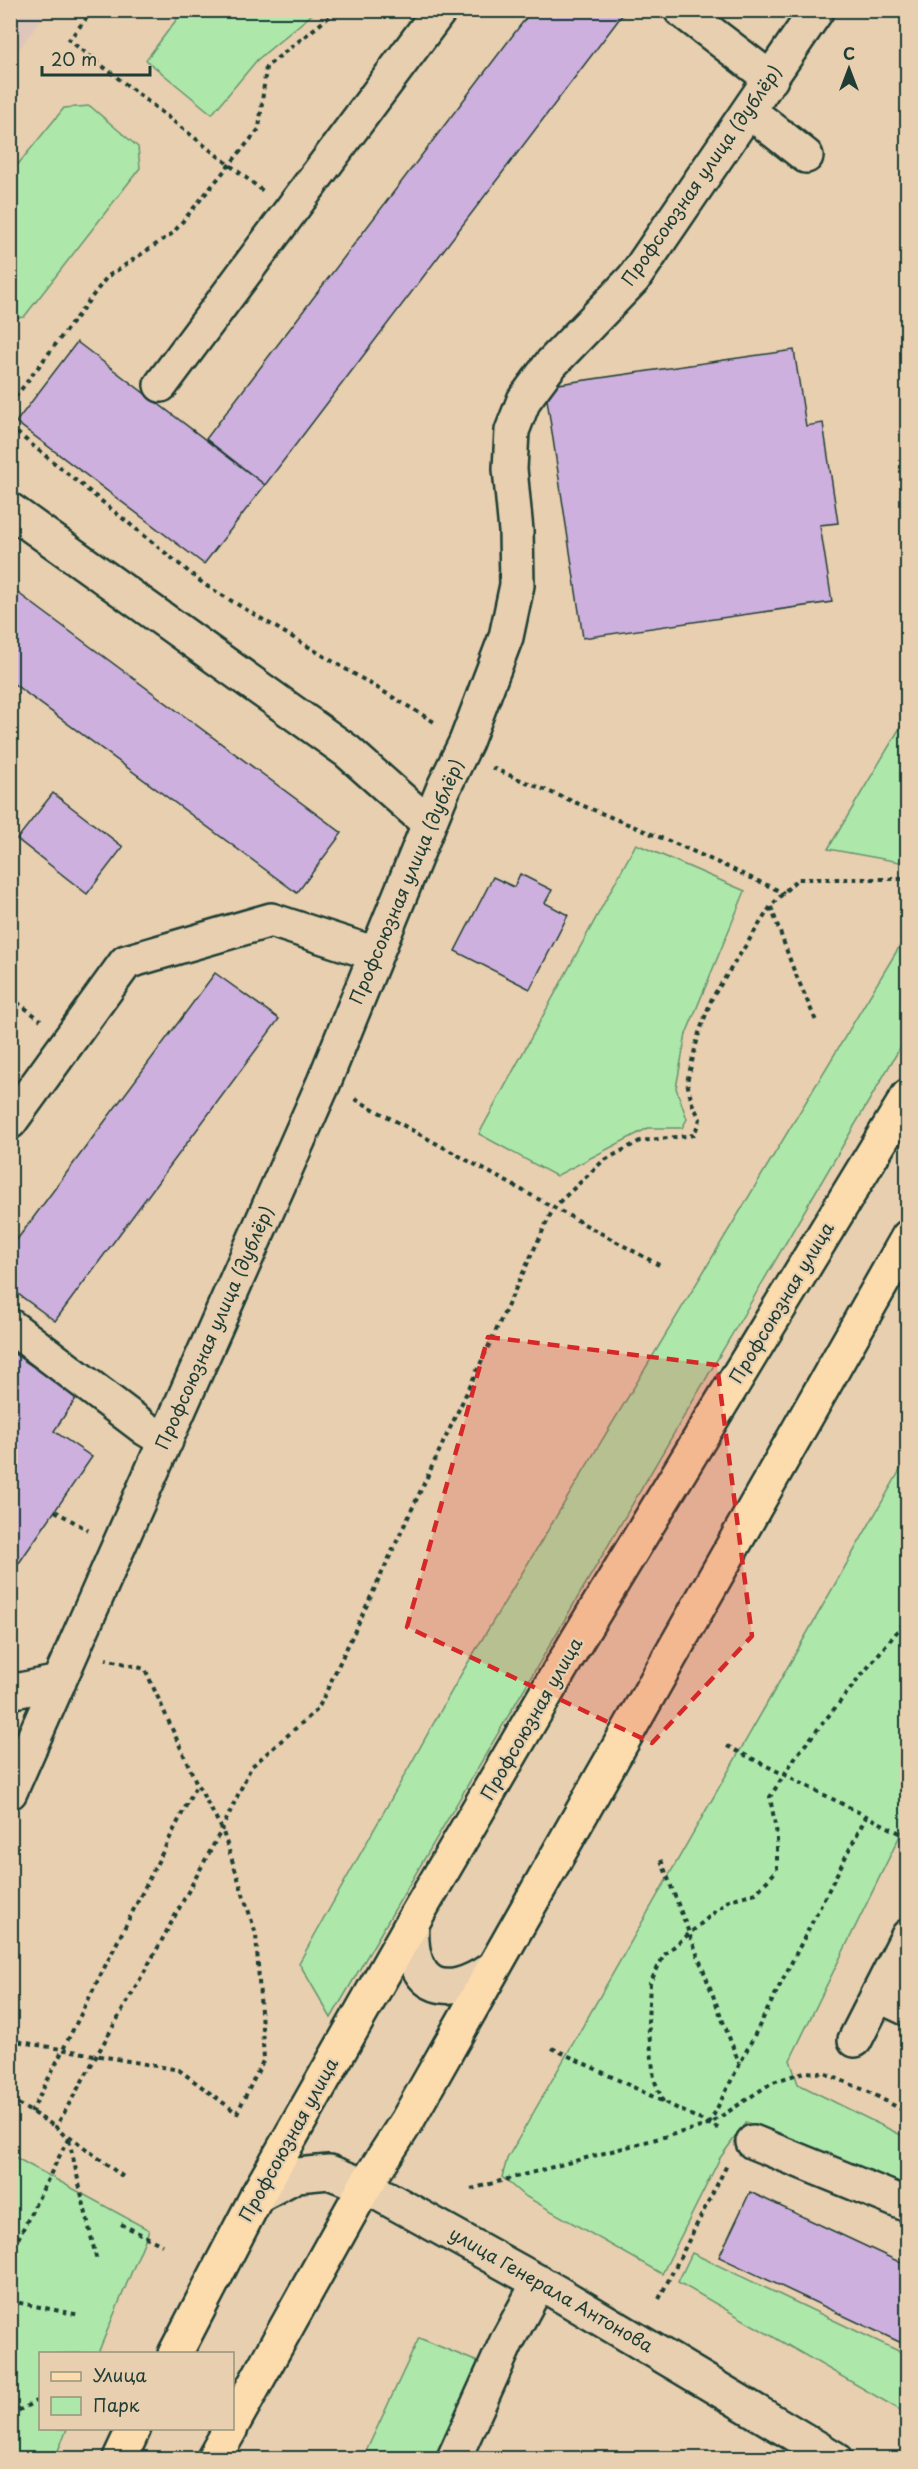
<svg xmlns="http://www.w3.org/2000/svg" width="918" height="2469" viewBox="0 0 918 2469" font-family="'Playpen Sans',sans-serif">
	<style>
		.built { fill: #dfc6bd }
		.green { fill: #aee7aa; stroke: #66926f; stroke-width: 1.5 }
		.building { fill: #cdb0dd; stroke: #1f3d34; stroke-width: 1.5 }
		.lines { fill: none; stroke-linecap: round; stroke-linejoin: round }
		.minor-casing { stroke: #1f3d34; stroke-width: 38 }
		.major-casing { stroke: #1f3d34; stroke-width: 38 }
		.path { stroke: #1f3d34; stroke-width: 4; stroke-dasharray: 4.5 4.5; stroke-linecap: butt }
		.minor { stroke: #e7cfaf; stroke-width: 33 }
		.major { stroke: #fcdcac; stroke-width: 33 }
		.marked { fill: #d62828; fill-opacity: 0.2; stroke: #d62828; stroke-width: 4.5; stroke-dasharray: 12 8; stroke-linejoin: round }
		.labels { text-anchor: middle; stroke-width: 4.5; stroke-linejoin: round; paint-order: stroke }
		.street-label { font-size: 18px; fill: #1f3d34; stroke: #e7cfaf }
	</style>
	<rect width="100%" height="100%" fill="#e7cfaf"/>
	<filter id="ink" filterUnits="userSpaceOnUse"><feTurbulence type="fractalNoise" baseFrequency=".0167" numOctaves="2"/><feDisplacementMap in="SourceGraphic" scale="12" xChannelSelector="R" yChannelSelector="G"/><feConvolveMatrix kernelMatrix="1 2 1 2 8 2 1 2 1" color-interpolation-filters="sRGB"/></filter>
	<g filter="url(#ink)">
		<!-- built -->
		<path class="built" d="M 11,10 L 47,11 L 11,60 L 10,11 Z"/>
		<!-- green -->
		<path class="green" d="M 183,11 L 183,10 L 316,11 L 257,60 L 212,114 L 146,60 Z
			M 90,106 L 138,147 L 140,168 L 24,317 L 11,318 L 11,173 L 64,108 Z
			M 907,716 L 907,859 L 905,863 L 828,849 Z
			M 636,844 L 745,891 L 686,1034 L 676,1088 L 687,1119 L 682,1128 L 648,1128 L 556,1176 L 479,1134 Z
			M 907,934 L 907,1036 L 331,2018 L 299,1963 L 463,1671 Z
			M 907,1458 L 907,1821 L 790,2060 L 798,2084 L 907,2138 L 907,2188 L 746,2122 L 720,2158 L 662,2274 L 523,2195 L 502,2177 L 507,2159 Z
			M 11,2155 L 149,2230 L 98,2353 L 40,2354 L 40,2428 L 67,2429 L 55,2458 L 11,2458 Z
			M 692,2253 L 907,2355 L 907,2414 L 678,2282 Z
			M 419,2338 L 485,2365 L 442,2458 L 363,2458 Z"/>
		<!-- building -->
		<path class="building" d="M 532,10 L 626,10 L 265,485 L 206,439 Z
			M 77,342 L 265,485 L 204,564 L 16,422 Z
			M 794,350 L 806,426 L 823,423 L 838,523 L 820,525 L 832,602 L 583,638 L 545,386 Z
			M 10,587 L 342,833 L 297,893 L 10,681 Z
			M 53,793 L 123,847 L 87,894 L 17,839 Z
			M 520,874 L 552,890 L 545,903 L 568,915 L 530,989 L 455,951 L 493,877 L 514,887 Z
			M 215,973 L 279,1019 L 55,1321 L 10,1288 L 10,1249 Z
			M 10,1351 L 77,1397 L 54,1431 L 92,1457 L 10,1576 Z
			M 750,2192 L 908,2266 L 908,2346 L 719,2257 Z"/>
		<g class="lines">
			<defs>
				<path id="minor" d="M 681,10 L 771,79
					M 749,111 L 806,156
					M 161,385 L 440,10
					M 10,510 L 347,751 L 429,824
					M 10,1122 L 126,962 L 271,920 L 376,954
					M 10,1326 L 146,1429 L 166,1441
					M 10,1692 L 59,1682
					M 10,1792 L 324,1082 L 444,787 L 466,742 L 506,637 L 517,585 L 516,531 L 510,469 L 512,431 L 524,400 L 550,365 L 634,278 L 817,10
					M 412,1923 C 408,1986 443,2004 493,1968
					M 878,1995 L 908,2009
					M 855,2040 L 908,1936
					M 753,2142 L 908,2205
					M 257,2196 L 297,2175 L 329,2172 L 365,2186 L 556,2292 L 834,2458
					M 454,2458 L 507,2341 L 539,2282"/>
				<path id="major" d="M 175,2354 L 257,2196 L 412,1923 L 578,1639 L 908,1096
					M 232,2425 L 365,2186 L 407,2121 L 908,1237
					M 120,2458 L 134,2428
					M 214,2458 L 231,2428"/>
			</defs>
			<!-- minor casing -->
			<use href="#minor" class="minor-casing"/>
			<!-- major casing -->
			<use href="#major" class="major-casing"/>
			<!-- path -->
			<path class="path" d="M 93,10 L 69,40 L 263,191
				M 10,404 L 107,277 L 173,233 L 259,129 L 266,67 L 338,10
				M 10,427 L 205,585 L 436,723
				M 492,768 L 688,849 L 784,893
				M 771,907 L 793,968 L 816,1021
				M 10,997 L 41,1020
				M 355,1099 L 659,1265
				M 55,1511 L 88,1530
				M 727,1746 L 908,1837
				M 661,1860 L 739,2063
				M 10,2040 L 179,2070 L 237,2113 L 264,2059 L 256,1934 L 222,1829 L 197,1784 L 145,1669 L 106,1659
				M 552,2048 L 722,2130
				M 10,2099 L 56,2127
				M 663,2102 L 654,2079 L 648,2022 L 650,1983 L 664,1955 L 729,1900 L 756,1893 L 777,1870 L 777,1835 L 770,1797 L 796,1756 L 908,1618
				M 31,2113 L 197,1784
				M 709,2124 L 866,1817
				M 69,2136 L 126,2179
				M 69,2140 L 97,2262
				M 471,2189 L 708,2125 L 773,2082 L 804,2072 L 824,2073 L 869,2092 L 908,2113
				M 121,2224 L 162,2245
				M 10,2255 L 68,2139 L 56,2127 L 156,1951 L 222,1829 L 251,1767 L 318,1709 L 554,1207 L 603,1161 L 640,1141 L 694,1135 L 700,1119 L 692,1103 L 687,1082 L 699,1033 L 712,998 L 771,906 L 797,879 L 908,879
				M 659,2299 L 728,2163
				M 10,2301 L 80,2315
				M 10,2415 L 40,2399"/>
			<!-- minor -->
			<use href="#minor" class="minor"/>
			<!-- major -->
			<use href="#major" class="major"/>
		</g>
	</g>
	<!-- marked area -->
	<path class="marked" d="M 488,1337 L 717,1365 L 752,1636 L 652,1743 L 407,1627 Z"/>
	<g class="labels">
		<!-- street labels -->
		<g class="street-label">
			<text transform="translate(702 176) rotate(-55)" y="6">Профсоюзная улица (дублёр)</text>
			<text transform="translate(407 882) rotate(-67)" y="6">Профсоюзная улица (дублёр)</text>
			<text transform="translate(782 1303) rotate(-59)" y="6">Профсоюзная улица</text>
			<text transform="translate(215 1328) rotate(-66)" y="6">Профсоюзная улица (дублёр)</text>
			<text transform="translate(532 1719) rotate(-60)" y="6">Профсоюзная улица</text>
			<text transform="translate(289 2140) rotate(-61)" y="6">Профсоюзная улица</text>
			<text transform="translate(551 2290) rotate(30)" y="6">улица Генерала Антонова</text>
		</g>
	</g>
	<!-- margin -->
	<rect width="918" height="2469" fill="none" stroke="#e7cfaf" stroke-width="36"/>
	<rect x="18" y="18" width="882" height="2433" fill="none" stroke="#1f3d34" stroke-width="2" filter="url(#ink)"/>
	<!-- legend -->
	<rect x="39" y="2352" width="195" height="78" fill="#e7cfaf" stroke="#97957e" stroke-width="1.5"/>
	<rect x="51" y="2372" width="30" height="9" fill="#fcdcac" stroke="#97957e" stroke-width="1.5"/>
	<text x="93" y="2382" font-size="18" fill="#1f3d34">Улица</text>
	<rect x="51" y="2397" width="30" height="18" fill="#aee7aa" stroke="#97957e" stroke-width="1.5"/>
	<text x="93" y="2412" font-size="18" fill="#1f3d34">Парк</text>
	<!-- north arrow -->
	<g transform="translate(849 69)" stroke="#e7cfaf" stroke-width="4.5" paint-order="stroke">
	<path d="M0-4.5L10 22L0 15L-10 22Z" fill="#1f3d34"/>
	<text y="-9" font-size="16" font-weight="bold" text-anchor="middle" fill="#1f3d34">С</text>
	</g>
	<!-- scale -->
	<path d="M42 66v9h108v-9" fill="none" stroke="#1f3d34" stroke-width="3"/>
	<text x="51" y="66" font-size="18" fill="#1f3d34" stroke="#e7cfaf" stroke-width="4.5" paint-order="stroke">20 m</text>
</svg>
